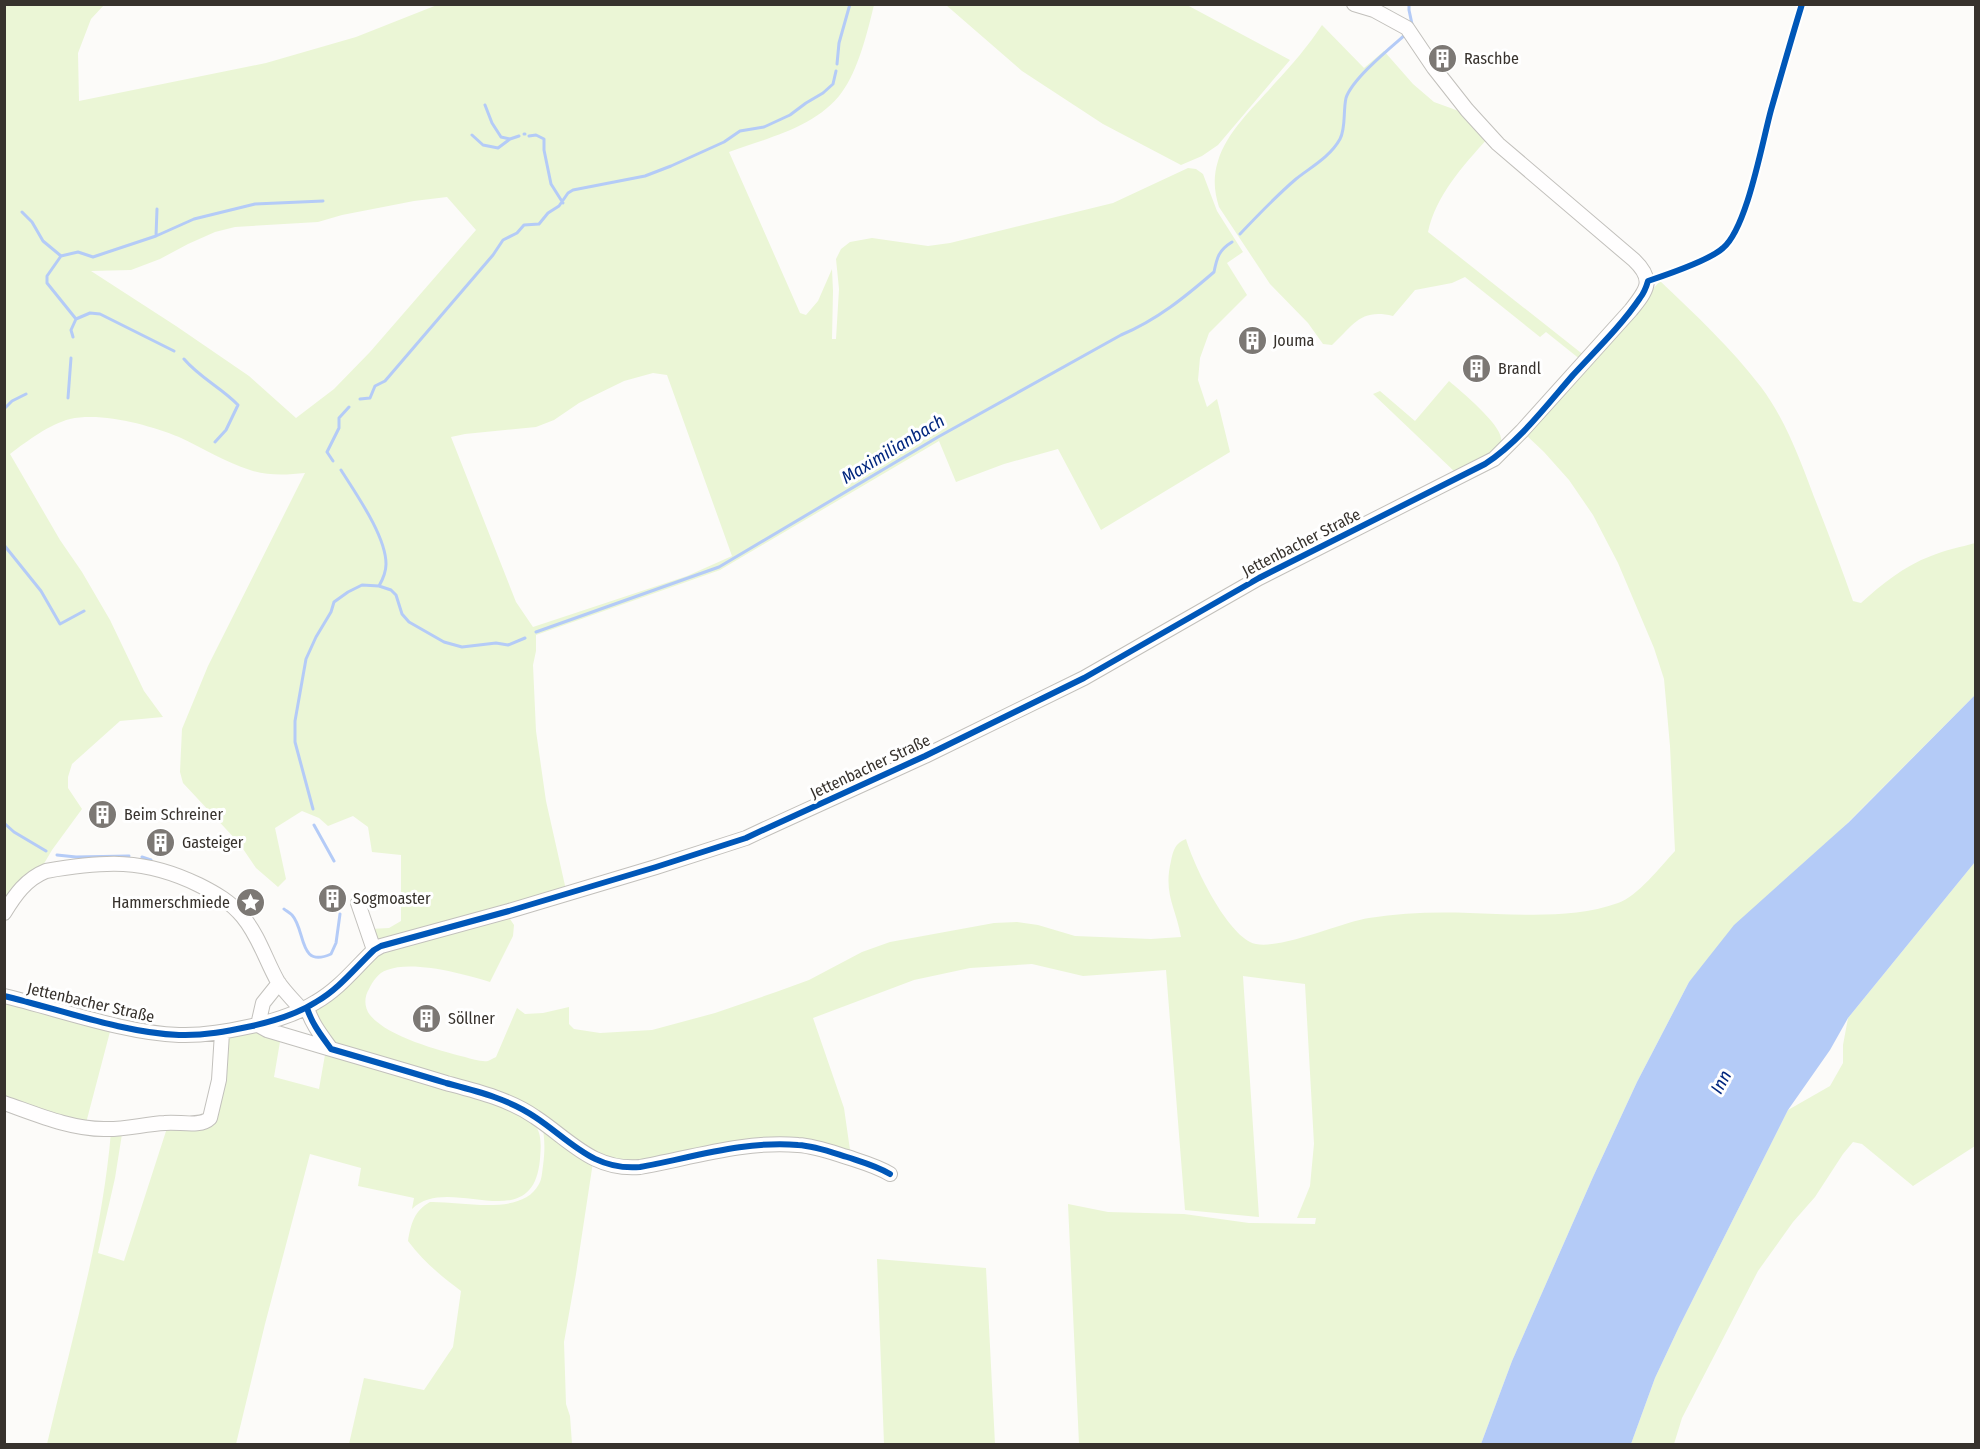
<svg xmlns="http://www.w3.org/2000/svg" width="1980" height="1449" viewBox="0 0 1980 1449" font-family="'Fira Sans Condensed',sans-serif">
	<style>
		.green { fill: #ebf6d6; fill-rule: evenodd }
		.water { fill: #b4cbf7 }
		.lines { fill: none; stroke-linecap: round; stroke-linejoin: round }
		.stream { stroke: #b4cbf7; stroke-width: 3 }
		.minor-casing { stroke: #c2c0bc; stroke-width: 16 }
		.minor { stroke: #fffefe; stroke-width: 14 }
		.cycleway-casing { stroke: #fff; stroke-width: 10 }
		.cycleway { stroke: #0057b8; stroke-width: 6 }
		.labels { text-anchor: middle; stroke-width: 6; stroke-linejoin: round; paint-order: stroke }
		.poi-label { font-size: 16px; fill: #37322d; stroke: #fff; text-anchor: start }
		.street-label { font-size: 16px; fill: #37322d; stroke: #fff }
		.water-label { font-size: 18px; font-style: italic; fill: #01267e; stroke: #fff }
	</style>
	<rect width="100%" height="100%" fill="#fcfbf9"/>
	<!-- green -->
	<path class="green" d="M 5,5 L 104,5 L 91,19 L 78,53 L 79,101 L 266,63 L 356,37 L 437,5 L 874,5 C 868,30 858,71 842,92 C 817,127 767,138 729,152 L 800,313 L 806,315 L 818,301 L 832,269 L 833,291 L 832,339 L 836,339 L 839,289 L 836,259 L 841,249 L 850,242 L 872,238 L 928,246 L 950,243 L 1113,203 L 1188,168 L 1196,169 L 1203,174 L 1217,211 L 1243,252 L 1227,263 L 1247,295 L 1209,333 L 1200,358 L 1198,380 L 1207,407 L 1217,399 L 1230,452 L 1101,530 L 1058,449 L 1004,464 L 956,482 L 939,441 L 720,570 L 536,635 L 536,651 L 533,665 L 536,731 L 546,801 L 566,890 L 379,943 L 370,929 L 389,928 L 401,921 L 401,855 L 372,852 L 368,827 L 353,816 L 328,826 L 319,818 L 302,811 L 275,828 L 286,879 L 278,887 L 256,868 L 239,843 L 183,783 L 180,772 L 182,729 L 208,666 L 305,473 C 287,475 267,476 250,470 C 225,462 203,448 179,437 C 149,425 102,412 70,419 C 50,424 27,441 10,454 L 60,540 L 82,572 L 110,620 L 144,691 L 163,717 L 120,721 L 72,764 L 68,777 L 68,788 L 82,809 L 52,850 L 42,867 L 5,906 ZM 447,197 L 476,230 L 370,352 L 334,389 L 296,418 L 249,376 L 176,326 L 91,271 L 131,270 L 160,259 L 188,244 L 215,232 L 235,227 L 318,222 L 342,215 L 414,201 ZM 653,373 L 667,375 L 732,556 L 687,576 L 533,627 L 516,602 L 451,437 L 465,434 L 536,427 L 554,420 L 579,403 L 624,381 Z
		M 946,5 L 1187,5 L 1290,60 L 1218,145 L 1202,156 L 1181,165 L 1103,124 L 1022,71 Z
		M 1322,25 L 1364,68 L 1384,51 L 1413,84 L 1434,102 L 1467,114 L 1488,138 C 1463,166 1436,195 1428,232 L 1585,356 L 1581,360 L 1546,332 L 1540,337 L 1465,277 L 1452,283 L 1415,290 L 1393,316 C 1360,308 1353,326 1332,345 L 1323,344 L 1308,323 L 1270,284 L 1219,207 C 1214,191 1213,177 1218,161 C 1227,131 1255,106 1275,83 C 1292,65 1308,46 1322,25 Z
		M 1660,281 C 1695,314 1732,349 1761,387 C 1788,423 1802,466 1818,507 C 1830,538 1842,569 1853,601 L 1861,603 C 1882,584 1904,566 1931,556 C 1945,550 1961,547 1975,543 L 1975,695 L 1689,982 L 1637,1082 L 1593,1177 L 1512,1361 L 1481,1444 L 1079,1444 L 1068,1204 L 1108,1212 L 1184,1214 L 1249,1223 L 1315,1224 L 1316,1218 L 1297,1218 L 1310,1186 L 1314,1144 L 1305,984 L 1243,976 L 1259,1217 L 1185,1210 L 1166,970 L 1083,976 L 1032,964 L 970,968 L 914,980 L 813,1018 L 844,1108 L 851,1157 L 800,1144 L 649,1163 L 609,1163 L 534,1113 L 327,1041 L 314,1009 L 379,951 L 508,916 L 514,925 L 513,936 L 490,982 C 464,974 413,960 387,970 C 378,973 373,981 369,989 C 364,997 364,1007 370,1015 C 388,1037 438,1050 465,1057 C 472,1059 481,1062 488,1061 C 491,1060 493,1058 496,1057 L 517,1008 L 525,1014 L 543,1013 L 569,1007 L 569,1024 L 574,1029 L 600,1033 L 652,1030 L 715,1013 L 776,992 L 809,980 L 862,952 L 890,942 L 994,923 L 1017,922 L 1038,925 L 1075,936 L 1151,939 L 1181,937 C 1176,908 1163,894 1171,861 C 1173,851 1175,843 1186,839 C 1194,866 1224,928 1250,942 C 1272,954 1341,922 1369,918 C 1411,911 1453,912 1496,914 C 1536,915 1579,917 1618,903 C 1638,896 1660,867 1675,851 L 1670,746 L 1664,679 L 1654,648 L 1618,563 L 1593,515 L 1569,480 L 1544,452 L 1525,434 Z
		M 1449,381 C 1461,391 1500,424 1501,438 C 1502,443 1499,448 1496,451 L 1456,473 L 1373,394 L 1380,391 L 1415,421 Z
		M 1975,862 L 1975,1146 L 1913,1186 L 1862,1144 L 1853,1142 L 1843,1154 L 1815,1197 L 1793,1222 L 1758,1271 L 1682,1418 L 1674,1444 L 1631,1444 L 1655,1378 L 1679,1327 L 1788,1110 L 1830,1086 L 1843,1063 L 1843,1045 L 1848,1018 Z
		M 4,999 L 111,1028 L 86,1123 L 5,1100 Z
		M 248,1030 L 281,1036 L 274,1077 L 319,1089 L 326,1049 L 512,1107 C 537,1126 543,1125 540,1159 C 533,1240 449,1172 412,1209 L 414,1198 L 358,1186 L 361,1168 L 310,1154 L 265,1324 L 236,1444 L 47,1444 C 71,1342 102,1238 111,1132 L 122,1134 L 115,1178 L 98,1253 L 124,1261 L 168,1125 L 202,1126 L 225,1038 Z
		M 542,1124 L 593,1162 L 576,1274 L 564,1342 L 566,1404 L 570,1416 L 572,1444 L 349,1444 L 364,1378 L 424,1390 L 453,1347 L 461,1291 C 441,1276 423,1261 408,1241 C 411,1224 414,1211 430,1202 C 461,1201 522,1217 539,1184 C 542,1179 542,1172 543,1166 C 545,1151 545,1139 542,1124 Z
		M 877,1259 L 986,1268 L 995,1444 L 884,1444 Z"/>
	<!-- water -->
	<path class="water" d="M 1975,695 L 1975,862 L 1848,1018 L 1830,1050 L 1788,1110 L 1679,1327 L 1655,1378 L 1631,1444 L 1481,1444 L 1512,1361 L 1593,1177 L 1637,1082 L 1689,982 L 1734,925 L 1849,822 Z"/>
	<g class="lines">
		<!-- stream -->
		<path class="stream" d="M 1409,4 L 1409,10 L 1412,24
			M 837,64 L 839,43 L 850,4
			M 485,105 L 492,123 L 501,137 L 510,139 L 519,136
			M 524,134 L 525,134
			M 472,135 L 483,145 L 498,148 L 510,139
			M 529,136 L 536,135 L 544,139 L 544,150 L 551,184 L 563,203
			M 22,212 L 32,222 L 43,241 L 61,256
			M 1240,234 C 1258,215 1276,196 1296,179 C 1311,167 1330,157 1340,139 C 1346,128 1343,111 1346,98 C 1352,79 1390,48 1406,34
			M 156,236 L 157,209
			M 76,319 L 90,313 L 100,314 L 174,351
			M 73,337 L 71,330 L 76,319 L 47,283 L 47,276 L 61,256 L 78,252 L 93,257 L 156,236 L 194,219 L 255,204 L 323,201
			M 184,359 C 200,378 222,388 238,405 L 226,430 L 215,442
			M 68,398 L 71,358
			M 360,399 L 370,398 L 375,386 L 385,381 L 493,255 L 503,240 L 517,233 L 524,225 L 539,224 L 548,213 L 559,206 L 568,193 L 573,190 L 645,176 L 671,166 L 724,142 L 740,131 L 764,127 L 790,115 L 806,103 L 823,93 L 833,84 L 836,71
			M 4,409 L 12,401 L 26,394
			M 333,461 L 327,452 L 339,428 L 339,418 L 349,407
			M 341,470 C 356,494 386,536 386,564 C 386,573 383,579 379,586
			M 4,545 L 41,591 L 60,624 L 84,611
			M 536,632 L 719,567 L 938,437 L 1121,335 C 1157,320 1185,297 1214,272 C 1217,257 1219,250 1232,242
			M 313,809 L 295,742 L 295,721 L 306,659 L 316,637 L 331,612 L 334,602 L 348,592 L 362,585 L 379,586 L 391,590 L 396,595 L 402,614 L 409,622 L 444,642 L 462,647 L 496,643 L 508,645 L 525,638
			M 4,823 L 14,832 L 46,851
			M 314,825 L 334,861
			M 57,855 L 76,857 L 129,856
			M 142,857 L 151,860
			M 284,909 C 285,910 290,913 292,915 C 306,930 298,969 331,954 L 336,943 L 340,914"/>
		<defs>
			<path id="minor" d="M 358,903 L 374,950
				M 4,913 C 15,895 26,879 46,871 C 104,861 144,858 199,885 C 215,893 231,902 243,917 C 259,936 266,961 278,982 C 285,992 294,1001 302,1010
				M 279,983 L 263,1003 L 258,1025 L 267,1030 L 331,1049
				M 4,996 C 59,1009 124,1033 179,1035 C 204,1036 228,1031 252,1026 C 274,1021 297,1014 316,1002 C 339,989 355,968 374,950 L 381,946 L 509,911 L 656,867 L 746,838 L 763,830 L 925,756 L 1084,678 L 1259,578 L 1494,459 L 1522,431 L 1631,310 C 1647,290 1655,280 1634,260 L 1498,144 L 1467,110 L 1434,68 L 1407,28 L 1374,10 L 1354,4
				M 307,1008 C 312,1024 321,1035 331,1049 C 369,1060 407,1071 446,1083 C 476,1091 509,1099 535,1117 C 570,1140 593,1171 640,1167 C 690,1158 747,1140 798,1145 C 815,1146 831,1152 847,1157 C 862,1162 877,1166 890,1174
				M 4,1103 C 36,1114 70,1129 104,1129 C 124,1130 144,1124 165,1123 C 178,1121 200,1128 210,1118 L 219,1080 L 222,1033"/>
		</defs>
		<!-- minor casing -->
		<use href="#minor" class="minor-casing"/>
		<!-- minor -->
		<use href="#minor" class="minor"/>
		<defs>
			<path id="cycleway" d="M 4,996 C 59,1009 124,1033 179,1035 C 204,1036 228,1031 252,1026 C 274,1021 297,1014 316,1002 C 339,989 355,968 374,950 L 381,946 L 509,911 L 656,867 L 746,838 L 763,830 L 925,756 L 1084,678 L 1259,578 L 1485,464 C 1519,442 1546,406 1573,375 C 1596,350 1621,326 1640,298 C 1644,293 1646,288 1648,281 C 1666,275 1710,260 1723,248 C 1747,228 1762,143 1771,110 C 1781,75 1791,40 1802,4
				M 307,1008 C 312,1024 321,1035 331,1049 C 369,1060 407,1071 446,1083 C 476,1091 509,1099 535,1117 C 570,1140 593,1171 640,1167 C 690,1158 747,1140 798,1145 C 815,1146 831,1152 847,1157 C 862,1162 877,1166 890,1174"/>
		</defs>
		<!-- cycleway casing -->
		<use href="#cycleway" class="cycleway-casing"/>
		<!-- cycleway -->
		<use href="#cycleway" class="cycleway"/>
	</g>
	<!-- icons -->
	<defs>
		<symbol id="building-disc" viewBox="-11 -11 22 22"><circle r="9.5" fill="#7c7874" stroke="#fff"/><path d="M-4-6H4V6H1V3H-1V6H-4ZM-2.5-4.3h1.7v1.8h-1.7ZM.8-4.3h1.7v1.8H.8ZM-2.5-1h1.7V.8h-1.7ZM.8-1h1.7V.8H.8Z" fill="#fff"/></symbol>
		<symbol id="sight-disc" viewBox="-11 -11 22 22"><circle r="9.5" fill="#7c7874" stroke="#fff"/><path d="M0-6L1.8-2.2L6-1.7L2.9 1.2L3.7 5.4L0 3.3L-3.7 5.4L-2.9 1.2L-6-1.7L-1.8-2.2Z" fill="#fff"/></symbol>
	</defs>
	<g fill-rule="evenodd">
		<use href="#building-disc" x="1426" y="42" width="33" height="33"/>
		<use href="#building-disc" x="1236" y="324" width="33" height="33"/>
		<use href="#building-disc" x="1460" y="352" width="33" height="33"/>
		<use href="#building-disc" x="86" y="798" width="33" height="33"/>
		<use href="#building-disc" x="144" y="826" width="33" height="33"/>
		<use href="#building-disc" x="316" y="882" width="33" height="33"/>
		<use href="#sight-disc" x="234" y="886" width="33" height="33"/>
		<use href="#building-disc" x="410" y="1002" width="33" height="33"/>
	</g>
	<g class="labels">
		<!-- poi labels -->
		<g class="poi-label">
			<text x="1464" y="64">Raschbe</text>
			<text x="1273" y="346">Jouma</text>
			<text x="1498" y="374">Brandl</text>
			<text x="124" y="820">Beim Schreiner</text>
			<text x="182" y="848">Gasteiger</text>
			<text x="353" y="904">Sogmoaster</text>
			<text x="230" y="908" text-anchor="end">Hammerschmiede</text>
			<text x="448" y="1024">Söllner</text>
		</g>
		<!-- street labels -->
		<g class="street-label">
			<text transform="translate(1301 542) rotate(-27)" y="6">Jettenbacher Straße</text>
			<text transform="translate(870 766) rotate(-25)" y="6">Jettenbacher Straße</text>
			<text transform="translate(91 1002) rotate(13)" y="6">Jettenbacher Straße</text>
		</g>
		<!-- water labels -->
		<g class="water-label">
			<text transform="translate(893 449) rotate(-31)" y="6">Maximilianbach</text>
			<text transform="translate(1721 1082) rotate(-62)" y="6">Inn</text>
		</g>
	</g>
	<!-- border -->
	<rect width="1980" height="1449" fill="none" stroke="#37322d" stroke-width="12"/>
</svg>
